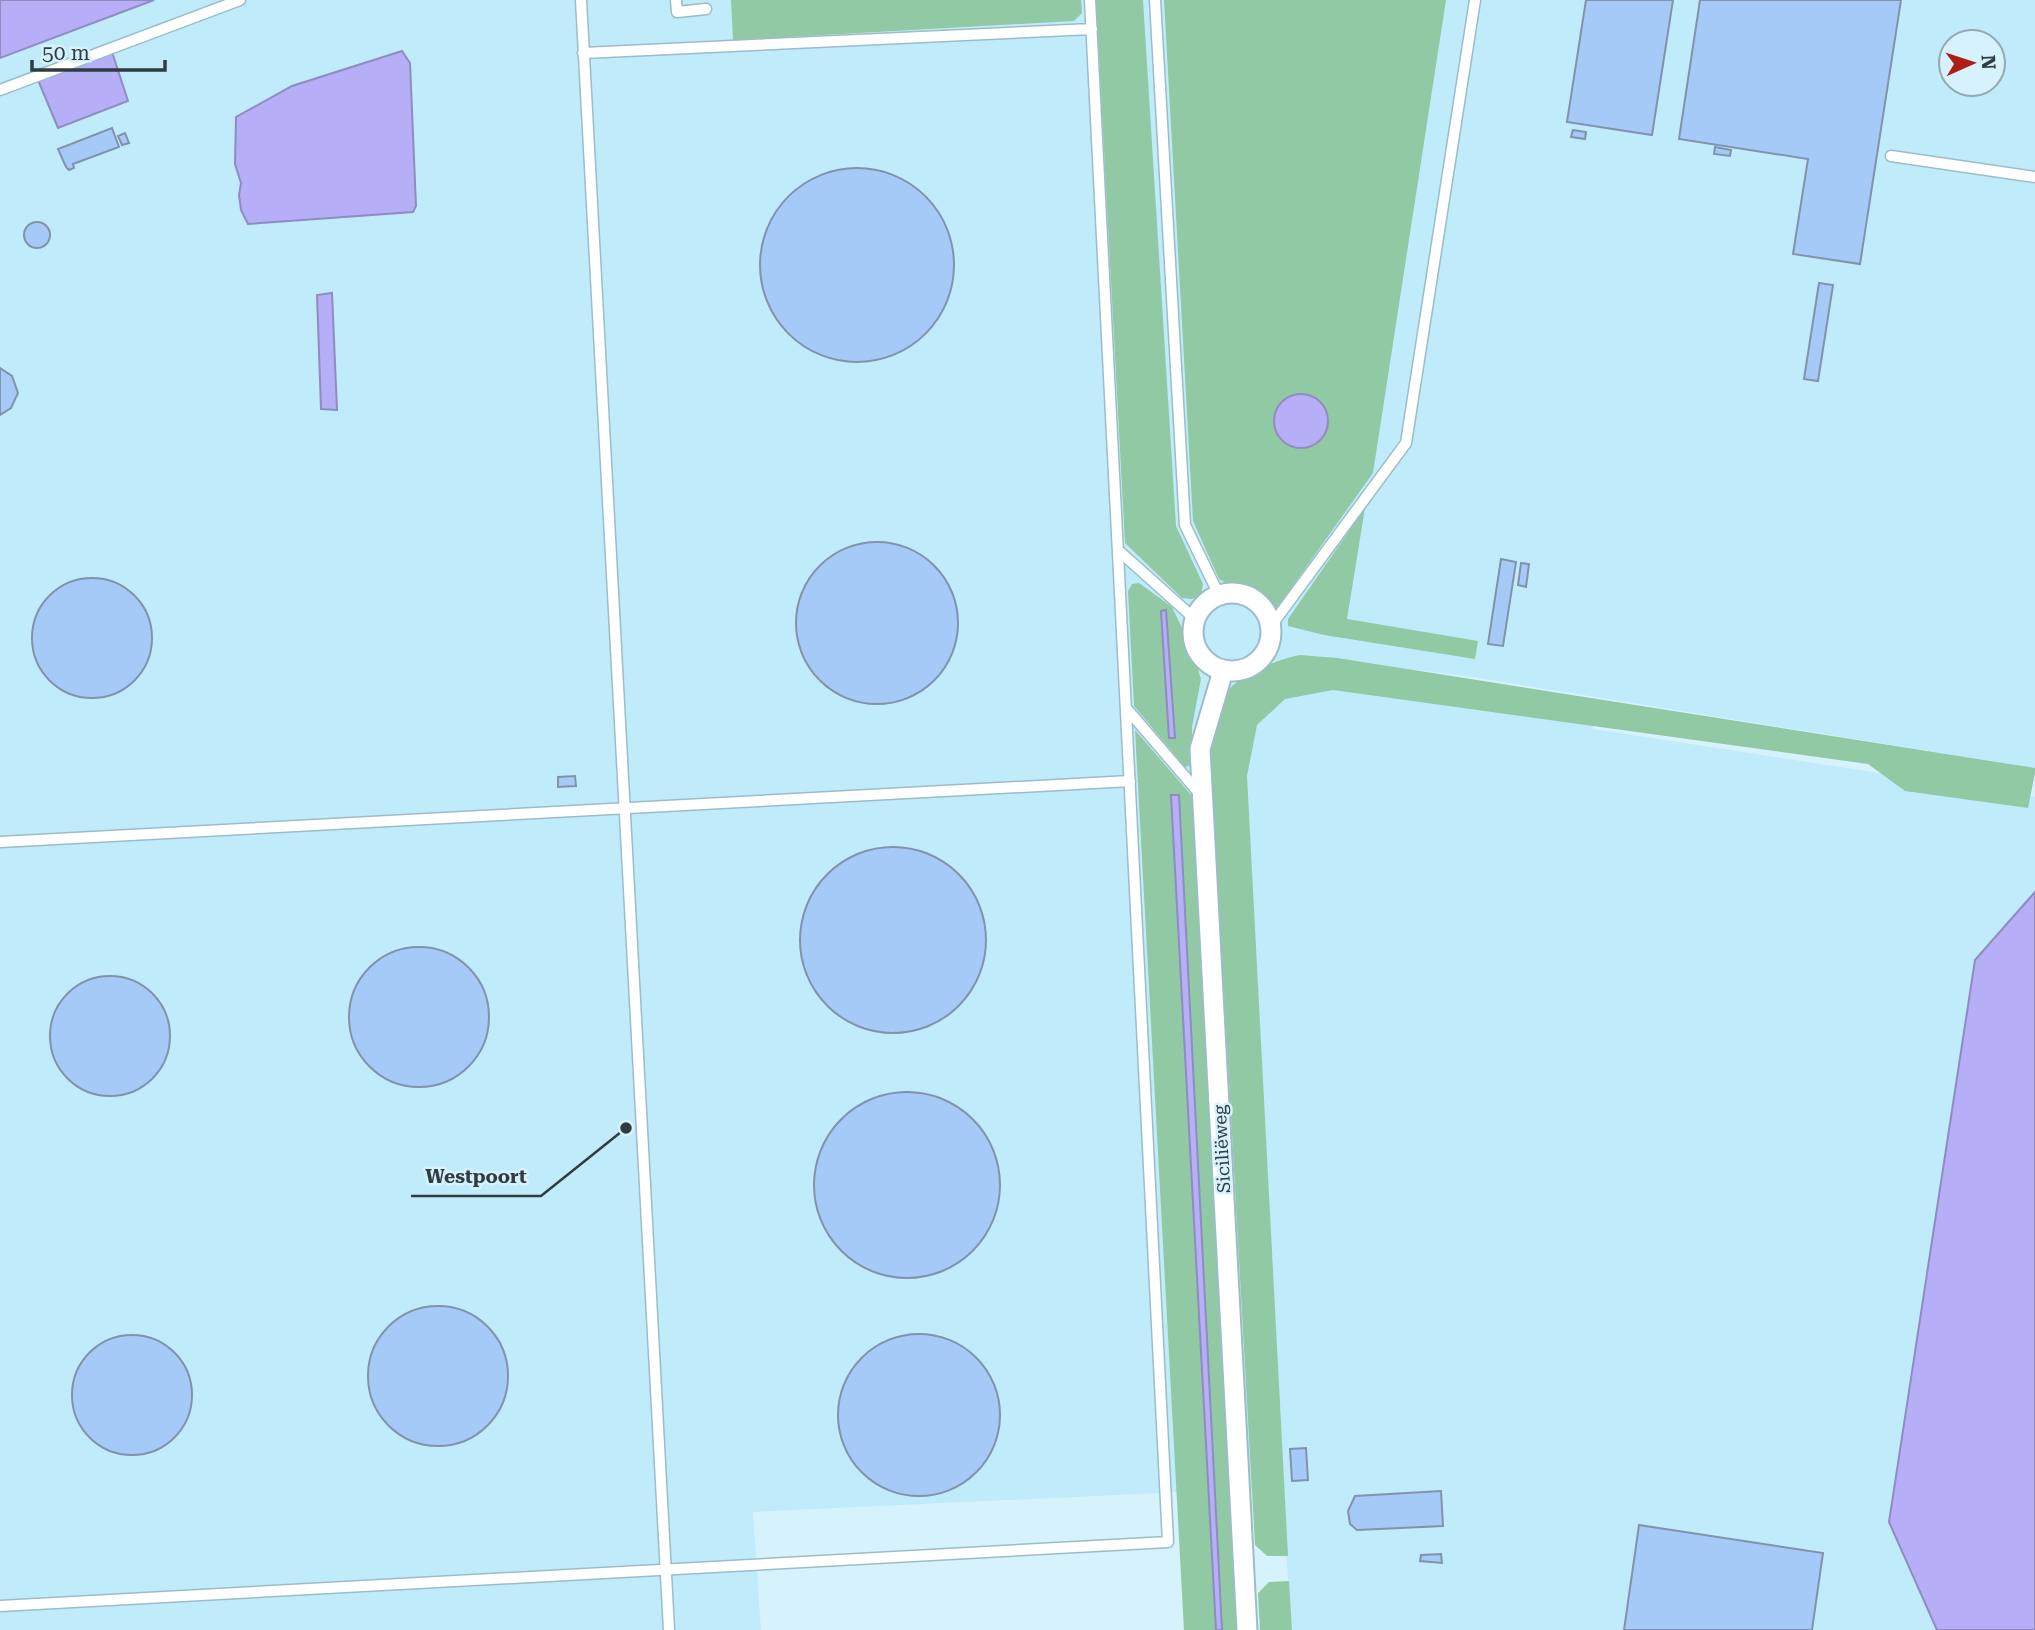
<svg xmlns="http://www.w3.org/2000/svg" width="2035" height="1630" viewBox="0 0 2035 1630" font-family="'Roboto Serif',serif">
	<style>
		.built { fill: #c0ebfb; fill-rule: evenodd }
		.green { fill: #91c9a4; fill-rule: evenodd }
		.water { fill: #b6aef6; stroke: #8e8cc0; stroke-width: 2 }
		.building { fill: #a6caf8; stroke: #8193aa; stroke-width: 2 }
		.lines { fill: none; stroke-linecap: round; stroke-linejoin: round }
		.service-casing { stroke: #9bbdc9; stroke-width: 13 }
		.minor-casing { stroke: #9bbdc9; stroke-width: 23 }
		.service { stroke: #fff; stroke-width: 10 }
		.minor { stroke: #fff; stroke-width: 19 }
		.labels { text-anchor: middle; stroke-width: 5; stroke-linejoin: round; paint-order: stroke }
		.street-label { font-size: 18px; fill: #2f3d42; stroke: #d6f2fc }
		.leader { fill: none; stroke: #2f3d42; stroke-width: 2.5 }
		.callout-dot { fill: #2f3d42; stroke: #d6f2fc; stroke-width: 2.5 }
		.callout-label { font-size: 19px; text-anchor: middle; font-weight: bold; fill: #2f3d42; stroke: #d6f2fc; stroke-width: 5; stroke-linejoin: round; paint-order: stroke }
	</style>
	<rect width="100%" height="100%" fill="#d6f2fc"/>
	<!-- built -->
	<path class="built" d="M 90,0 L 2035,0 L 2035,768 L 1466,676 L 1299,656 L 1233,670 L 1266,1488 L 753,1512 L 761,1630 L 0,1630 L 0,35 ZM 1951,42 L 1993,42 L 1993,84 L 1951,84 Z
		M 1311,686 L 1594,713 L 1593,729 L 2035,797 L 2035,892 L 1975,961 L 1889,1522 L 1937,1630 L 1292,1630 L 1278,1445 L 1243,781 L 1260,709 Z"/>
	<!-- green -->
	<path class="green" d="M 731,0 L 1081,0 L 1082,13 L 1074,21 L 733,40 Z
		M 1096,0 L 1143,0 L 1176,526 L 1203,584 L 1201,595 L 1192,599 L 1182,598 L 1125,543 Z
		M 1164,0 L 1446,0 L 1373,473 L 1277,608 L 1251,586 L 1228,584 L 1219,579 L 1193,521 Z
		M 1365,508 L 1347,619 L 1478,641 L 1475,659 L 1324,635 L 1288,626 L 1288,619 Z
		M 1139,583 L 1172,607 L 1183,630 L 1188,656 L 1197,666 L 1201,679 L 1192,727 L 1192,765 L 1185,767 L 1134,706 L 1128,591 L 1132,584 ZM 1166,610 L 1175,738 L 1174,738 L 1169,737 L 1161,611 Z
		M 1300,655 L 1337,658 L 2035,768 L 2035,773 L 2028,808 L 1905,791 L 1868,764 L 1333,690 L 1285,699 L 1257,725 L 1247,776 L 1288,1556 L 1267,1556 L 1255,1545 L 1211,758 C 1212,737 1215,705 1230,688 C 1245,672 1279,659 1300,655 Z
		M 1135,730 L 1192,796 L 1237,1630 L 1222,1630 L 1178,795 L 1171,796 L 1216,1630 L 1184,1630 Z
		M 1289,1581 L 1292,1630 L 1260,1630 L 1258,1593 L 1269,1582 Z"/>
	<!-- water -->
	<path class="water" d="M 0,0 L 154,0 L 0,58 Z
		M 402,51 L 410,63 L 416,206 L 413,212 L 248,224 L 241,210 L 239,195 L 241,183 L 235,164 L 236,117 L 292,86 Z
		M 112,52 L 128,101 L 58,128 L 38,80 Z
		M 332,293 L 337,410 L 321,409 L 317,295 Z
		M1274 421a27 27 0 1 1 54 0a27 27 0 1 1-54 0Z
		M 1166,610 L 1175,738 L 1169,738 L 1161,611 Z
		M 1171,795 L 1179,795 L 1222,1630 L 1216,1630 Z
		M 2035,892 L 2035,1630 L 1937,1630 L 1889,1522 L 1975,960 Z"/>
	<!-- building -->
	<path class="building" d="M 1586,0 L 1673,0 L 1652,135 L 1567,122 Z
		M 1700,0 L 1901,0 L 1860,264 L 1793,254 L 1808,159 L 1679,139 Z
		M 112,128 L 119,147 L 73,164 L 74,168 L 69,170 L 66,167 L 58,149 Z
		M 1573,130 L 1586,132 L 1585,139 L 1571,137 Z
		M 125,133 L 129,143 L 122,145 L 118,136 Z
		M 1715,147 L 1731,150 L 1730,156 L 1714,154 Z
		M760 265a97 97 0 1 1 194 0a97 97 0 1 1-194 0Z
		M24 235a13 13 0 1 1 26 0a13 13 0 1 1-26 0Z
		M 1819,283 L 1833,285 L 1818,381 L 1804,379 Z
		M 0,368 L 12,376 L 18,393 L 11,408 L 0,415 Z
		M796 623a81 81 0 1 1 162 0a81 81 0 1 1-162 0Z
		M 1501,559 L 1516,562 L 1503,646 L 1488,644 Z
		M 1521,563 L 1529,564 L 1526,587 L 1518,585 Z
		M32 638a60 60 0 1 1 120 0a60 60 0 1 1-120 0Z
		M 575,776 L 576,786 L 558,787 L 558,777 Z
		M800 940a93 93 0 1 1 186 0a93 93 0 1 1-186 0Z
		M349 1017a70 70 0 1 1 140 0a70 70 0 1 1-140 0Z
		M50 1036a60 60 0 1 1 120 0a60 60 0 1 1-120 0Z
		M814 1185a93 93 0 1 1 186 0a93 93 0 1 1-186 0Z
		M368 1376a70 70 0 1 1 140 0a70 70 0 1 1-140 0Z
		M838 1415a81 81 0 1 1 162 0a81 81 0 1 1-162 0Z
		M72 1395a60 60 0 1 1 120 0a60 60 0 1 1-120 0Z
		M 1306,1448 L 1308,1480 L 1292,1481 L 1290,1449 Z
		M 1441,1491 L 1443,1526 L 1357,1530 L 1350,1524 L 1348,1511 L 1355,1496 Z
		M 1639,1525 L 1823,1553 L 1812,1630 L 1624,1630 Z
		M 1441,1554 L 1442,1563 L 1420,1561 L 1421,1555 Z"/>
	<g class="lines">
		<defs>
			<path id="service" d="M 581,0 L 669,1630
				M 676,0 L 677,12 L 706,9
				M 1155,0 L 1185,525 L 1219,595
				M 583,53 L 1092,29
				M 0,90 L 240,0
				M 1891,156 L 2035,177
				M 1118,550 L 1195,619
				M 1271,626 L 1406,443 L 1475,0
				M 1127,709 L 1199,793
				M 0,842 L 1130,781
				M 0,1606 L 1168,1542 L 1090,0"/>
			<path id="minor" d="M1193 632a39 39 0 1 1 78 0a39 39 0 1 1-78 0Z
				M 1223,671 L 1200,749 L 1247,1630"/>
		</defs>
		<!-- service casing -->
		<use href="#service" class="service-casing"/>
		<!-- minor casing -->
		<use href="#minor" class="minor-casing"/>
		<!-- service -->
		<use href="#service" class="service"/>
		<!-- minor -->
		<use href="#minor" class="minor"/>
	</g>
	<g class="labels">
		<!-- street labels -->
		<g class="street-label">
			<text transform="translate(1222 1149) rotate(-93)" y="6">Siciliëweg</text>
		</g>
	</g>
	<!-- callouts -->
	<path class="leader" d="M626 1128L541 1196H411"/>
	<circle class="callout-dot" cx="626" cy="1128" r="7"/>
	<g class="callout-label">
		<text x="476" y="1183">Westpoort</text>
	</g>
	<!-- north arrow -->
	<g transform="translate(1972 63) rotate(87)"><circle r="33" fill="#d6f2fc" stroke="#93aab2" stroke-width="2"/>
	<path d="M0-5L12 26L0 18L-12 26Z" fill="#ae1e16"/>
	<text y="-10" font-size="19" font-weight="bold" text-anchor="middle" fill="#2f3d42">N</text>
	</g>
	<!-- scale -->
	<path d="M32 60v10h133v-10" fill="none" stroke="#2f3d42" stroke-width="3.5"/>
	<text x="42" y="60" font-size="21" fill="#2f3d42" stroke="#d6f2fc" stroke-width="5" paint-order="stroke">50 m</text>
</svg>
